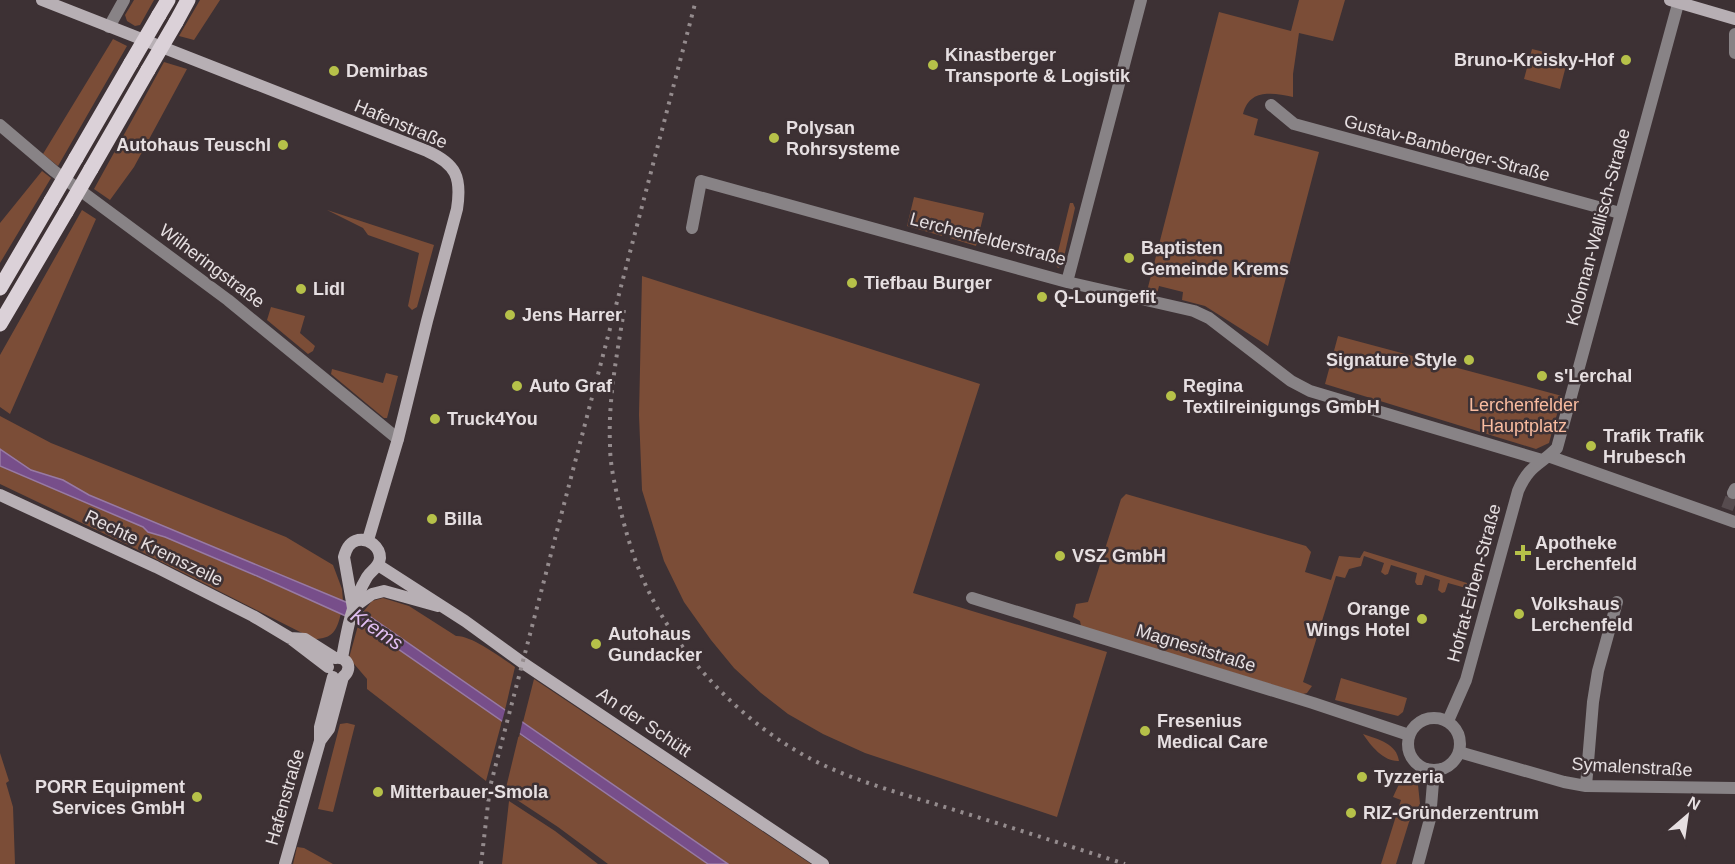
<svg xmlns="http://www.w3.org/2000/svg" width="1735" height="864" viewBox="0 0 1735 864" font-family="Helvetica,sans-serif">
	<style>
		.green { fill: #7b4d37 }
		.water { fill: #774e8a; stroke: #987aa4; stroke-width: 1.5 }
		.pier { fill: #3d3134 }
		.lines { fill: none; stroke-linecap: round; stroke-linejoin: round }
		.street-tunnel { stroke: #564b4e; stroke-width: 12; stroke-dasharray: 12 6; stroke-linecap: butt }
		.street { stroke: #888386; stroke-width: 12 }
		.secondary { stroke: #b7afb4; stroke-width: 12 }
		.primary { stroke: #dbd1d8; stroke-width: 15 }
		.rail { stroke: #948b8d; stroke-width: 4; stroke-dasharray: 3 6; stroke-linecap: butt }
		.primary-bridge { stroke: #dbd1d8; stroke-width: 15 }
		.poi-dot { fill: #b6c149; stroke: #3d3134; stroke-width: 2 }
		.labels { text-anchor: middle; stroke-width: 5; stroke-linejoin: round; paint-order: stroke }
		.poi-label { font-size: 18px; font-weight: bold; fill: #e6dfe1; stroke: #3d3134; text-anchor: start }
		.street-label { font-size: 18px; fill: #e6dfe1; stroke: #3d3134 }
		.park-label { font-size: 18px; fill: #f9bca0; stroke: #3d3134 }
		.water-label { font-size: 20px; font-style: italic; fill: #e2bff3; stroke: #3d3134 }
	</style>
	<rect width="100%" height="100%" fill="#3d3134"/>
	<!-- green -->
	<path class="green" d="M 134,0 L 154,0 L 140,25 L 135,26 L 127,21 L 125,15 Z
		M 200,0 L 220,0 L 194,40 L 179,36 Z
		M 1299,0 L 1345,0 L 1333,41 L 1299,33 L 1293,74 L 1293,97 C 1272,93 1250,88 1243,114 L 1258,119 L 1254,135 L 1319,152 L 1268,346 L 1205,306 L 1182,300 L 1183,292 L 1159,286 L 1157,294 L 1147,291 L 1219,12 L 1291,31 Z
		M 113,39 L 127,46 L 58,166 L 43,154 Z
		M 1532,49 L 1568,58 L 1560,89 L 1524,79 Z
		M 164,62 L 187,69 L 134,167 L 110,200 L 94,189 Z
		M 42,171 L 51,178 L 0,263 L 0,223 Z
		M 914,197 L 984,213 L 976,246 L 950,238 L 952,229 L 945,227 L 942,236 L 907,226 Z
		M 1070,203 L 1073,203 L 1075,208 L 1062,266 L 1058,268 L 1055,264 Z
		M 82,210 L 96,219 L 10,414 L 0,407 L 0,355 Z
		M 327,210 L 434,245 L 417,307 L 412,310 L 408,306 L 419,253 L 368,235 L 363,228 Z
		M 642,276 L 980,384 L 913,593 L 1107,652 L 1057,817 L 865,753 L 823,734 L 788,714 L 761,693 L 734,668 L 711,640 L 684,602 L 664,561 L 642,490 L 639,415 Z
		M 271,307 L 305,316 L 300,333 L 315,346 L 313,351 L 308,354 L 267,320 Z
		M 1338,336 L 1562,396 L 1549,443 L 1536,449 L 1325,384 Z
		M 332,369 L 383,383 L 386,373 L 398,376 L 387,418 L 384,418 L 331,374 Z
		M 0,416 L 51,443 L 286,537 L 333,565 L 342,589 L 343,601 L 89,495 L 63,480 L 31,470 L 0,449 Z
		M 0,466 L 143,527 L 148,532 L 165,537 L 341,613 C 337,630 333,639 314,639 L 130,546 L 0,484 Z
		M 1126,494 L 1306,546 L 1311,552 L 1305,572 L 1331,580 L 1339,556 L 1360,558 L 1364,551 L 1467,583 L 1466,588 L 1448,583 L 1445,592 L 1442,593 L 1438,590 L 1440,580 L 1425,575 L 1422,585 L 1417,585 L 1415,582 L 1417,573 L 1391,565 L 1388,574 L 1385,575 L 1381,572 L 1384,563 L 1364,556 L 1361,566 L 1349,569 L 1345,578 L 1336,576 L 1303,682 L 1312,686 L 1307,693 L 1303,694 L 1081,626 L 1080,621 L 1073,617 L 1076,604 L 1088,602 L 1121,499 Z
		M 383,598 L 409,606 L 456,636 C 471,635 502,658 515,667 L 505,710 L 363,612 L 372,601 Z
		M 359,622 L 502,721 L 486,781 L 367,689 L 367,679 L 349,658 Z
		M 1341,678 L 1407,698 L 1403,712 L 1398,716 L 1335,700 Z
		M 534,679 L 811,864 L 728,864 L 523,722 Z
		M 347,723 L 355,725 L 333,812 L 318,809 L 340,724 Z
		M 519,734 L 708,864 L 608,864 L 558,827 L 505,792 Z
		M 1363,734 C 1378,739 1397,744 1399,761 C 1384,762 1371,746 1363,734 Z
		M 0,753 L 9,781 L 6,783 L 13,807 L 15,864 L 0,864 Z
		M 1409,772 L 1414,774 L 1418,785 L 1420,804 L 1409,822 L 1396,864 L 1381,864 L 1401,800 L 1393,797 L 1399,784 Z
		M 509,801 L 555,831 L 598,864 L 502,864 Z
		M 297,847 L 304,848 L 333,864 L 293,864 Z"/>
	<!-- water -->
	<path class="water" d="M 0,449 L 31,470 L 63,480 L 89,495 L 353,605 L 728,864 L 708,864 L 359,622 L 257,576 L 165,537 L 148,532 L 143,527 L 0,466 Z"/>
	<!-- pier -->
	<path class="pier" d="M 506,707 L 523,719 L 519,737 L 501,725 Z"/>
	<g class="lines">
		<!-- street-tunnel -->
		<path class="street-tunnel" d="M 1727,509 L 1733,493"/>
		<!-- street -->
		<path class="street" d="M 109,27 L 124,0
			M 1735,34 L 1735,53
			M 1271,105 L 1294,124 L 1620,213
			M 0,125 L 54,171 L 228,300 L 398,439
			M 692,228 L 701,181 L 1067,282 L 1141,0
			M 1067,282 L 1194,311 L 1209,318 L 1291,381 L 1310,391 L 1542,460
			M 1548,456 L 1735,522
			M 1733,493 L 1735,489
			M 972,598 L 1313,703 L 1409,735
			M1408 744a26 26 0 1 1 52 0a26 26 0 1 1-52 0Z
			M 1448,721 L 1466,680 L 1518,491 C 1529,465 1539,466 1557,448 L 1678,4
			M 1459,752 L 1564,782 L 1586,786 L 1735,788
			M 1586,786 L 1593,702 L 1598,671 L 1617,602
			M 1418,864 L 1430,819 L 1434,770"/>
		<!-- secondary -->
		<path class="secondary" d="M 42,0 L 427,151 C 456,164 462,177 457,209 L 427,321 L 398,439 L 368,540
			M 1670,0 L 1735,19
			M 0,495 L 156,567 L 253,616 L 290,638 L 328,667
			M 378,565 L 465,621 L 523,663 L 823,864
			M 354,607 L 372,594 L 384,591 L 438,606
			M 290,638 L 305,639 L 335,658
			M 342,658 C 347,630 352,602 367,577 C 371,570 379,568 380,558 C 380,547 369,538 358,540 C 349,542 346,549 344,557 L 353,608
			M 320,741 L 329,729 L 343,677 C 353,669 348,656 335,658
			M 285,864 L 320,741 L 320,727 L 333,677"/>
		<!-- primary -->
		<path class="primary" d="M 159,15 L 168,0
			M 176,22 L 188,0
			M 76,158 L 131,63
			M 91,169 L 148,70
			M 0,288 L 51,201
			M 0,324 L 66,212"/>
		<!-- rail -->
		<path class="rail" d="M 624,310 C 617,355 608,399 610,445 C 610,467 616,490 621,512 C 626,532 632,553 640,572 C 671,649 741,724 815,761 C 857,782 903,794 948,808 C 1007,826 1066,845 1125,864
			M 481,864 L 490,787 L 696,0"/>
		<!-- primary-bridge -->
		<path class="primary-bridge" d="M 131,63 L 159,15
			M 148,70 L 176,22
			M 51,201 L 76,158
			M 66,212 L 91,169"/>
	</g>
	<!-- markers -->
	<g class="poi-dot">
		<circle cx="1626" cy="60" r="6"/>
		<circle cx="933" cy="65" r="6"/>
		<circle cx="334" cy="71" r="6"/>
		<circle cx="774" cy="138" r="6"/>
		<circle cx="283" cy="145" r="6"/>
		<circle cx="1129" cy="258" r="6"/>
		<circle cx="852" cy="283" r="6"/>
		<circle cx="301" cy="289" r="6"/>
		<circle cx="1042" cy="297" r="6"/>
		<circle cx="510" cy="315" r="6"/>
		<circle cx="1469" cy="360" r="6"/>
		<circle cx="1542" cy="376" r="6"/>
		<circle cx="517" cy="386" r="6"/>
		<circle cx="1171" cy="396" r="6"/>
		<circle cx="435" cy="419" r="6"/>
		<circle cx="1591" cy="446" r="6"/>
		<circle cx="432" cy="519" r="6"/>
		<path d="M1520 544h6v6h6v6h-6v6h-6v-6h-6v-6h6z"/>
		<circle cx="1060" cy="556" r="6"/>
		<circle cx="1519" cy="614" r="6"/>
		<circle cx="1422" cy="619" r="6"/>
		<circle cx="596" cy="644" r="6"/>
		<circle cx="1145" cy="731" r="6"/>
		<circle cx="1362" cy="777" r="6"/>
		<circle cx="378" cy="792" r="6"/>
		<circle cx="197" cy="797" r="6"/>
		<circle cx="1351" cy="813" r="6"/>
	</g>
	<g class="labels">
		<!-- poi labels -->
		<g class="poi-label">
			<text x="945" y="61">Kinastberger<tspan x="945" dy="21">Transporte &amp; Logistik</tspan></text>
			<text x="1614" y="66" text-anchor="end">Bruno-Kreisky-Hof</text>
			<text x="346" y="77">Demirbas</text>
			<text x="786" y="134">Polysan<tspan x="786" dy="21">Rohrsysteme</tspan></text>
			<text x="271" y="151" text-anchor="end">Autohaus Teuschl</text>
			<text x="1141" y="254">Baptisten<tspan x="1141" dy="21">Gemeinde Krems</tspan></text>
			<text x="864" y="289">Tiefbau Burger</text>
			<text x="313" y="295">Lidl</text>
			<text x="1054" y="303">Q-Loungefit</text>
			<text x="522" y="321">Jens Harrer</text>
			<text x="1457" y="366" text-anchor="end">Signature Style</text>
			<text x="1554" y="382">s'Lerchal</text>
			<text x="529" y="392">Auto Graf</text>
			<text x="1183" y="392">Regina<tspan x="1183" dy="21">Textilreinigungs GmbH</tspan></text>
			<text x="447" y="425">Truck4You</text>
			<text x="1603" y="442">Trafik Trafik<tspan x="1603" dy="21">Hrubesch</tspan></text>
			<text x="444" y="525">Billa</text>
			<text x="1535" y="549">Apotheke<tspan x="1535" dy="21">Lerchenfeld</tspan></text>
			<text x="1072" y="562">VSZ GmbH</text>
			<text x="1531" y="610">Volkshaus<tspan x="1531" dy="21">Lerchenfeld</tspan></text>
			<text x="1410" y="615" text-anchor="end">Orange<tspan x="1410" dy="21">Wings Hotel</tspan></text>
			<text x="608" y="640">Autohaus<tspan x="608" dy="21">Gundacker</tspan></text>
			<text x="1157" y="727">Fresenius<tspan x="1157" dy="21">Medical Care</tspan></text>
			<text x="1374" y="783">Tyzzeria</text>
			<text x="185" y="793" text-anchor="end">PORR Equipment<tspan x="185" dy="21">Services GmbH</tspan></text>
			<text x="390" y="798">Mitterbauer-Smola</text>
			<text x="1363" y="819">RIZ-Gründerzentrum</text>
		</g>
		<!-- street labels -->
		<g class="street-label">
			<text transform="translate(401 124) rotate(23)" y="6">Hafenstraße</text>
			<text transform="translate(1447 148) rotate(15)" y="6">Gustav-Bamberger-Straße</text>
			<text transform="translate(1598 227) rotate(-75)" y="6">Koloman-Wallisch-Straße</text>
			<text transform="translate(988 239) rotate(15)" y="6">Lerchenfelderstraße</text>
			<text transform="translate(212 266) rotate(37)" y="6">Wilheringstraße</text>
			<text transform="translate(154 548) rotate(26)" y="6">Rechte Kremszeile</text>
			<text transform="translate(1474 583) rotate(-75)" y="6">Hofrat-Erben-Straße</text>
			<text transform="translate(1196 648) rotate(17)" y="6">Magnesitstraße</text>
			<text transform="translate(644 722) rotate(34)" y="6">An der Schütt</text>
			<text transform="translate(1632 767) rotate(3)" y="6">Symalenstraße</text>
			<text transform="translate(285 797) rotate(-74)" y="6">Hafenstraße</text>
		</g>
		<!-- park labels -->
		<g class="park-label">
			<text x="1524" y="411">Lerchenfelder<tspan x="1524" dy="21">Hauptplatz</tspan></text>
		</g>
		<!-- water labels -->
		<g class="water-label">
			<text transform="translate(377 629) rotate(34)" y="7">Krems</text>
		</g>
	</g>
	<!-- north arrow -->
	<g transform="translate(1687 816) rotate(29)" stroke="#3d3134" stroke-width="4.5" paint-order="stroke">
	<path d="M0-4.5L10 22L0 15L-10 22Z" fill="#e6dfe1"/>
	<text y="-9" font-size="16" font-weight="bold" text-anchor="middle" fill="#e6dfe1">N</text>
	</g>
</svg>
